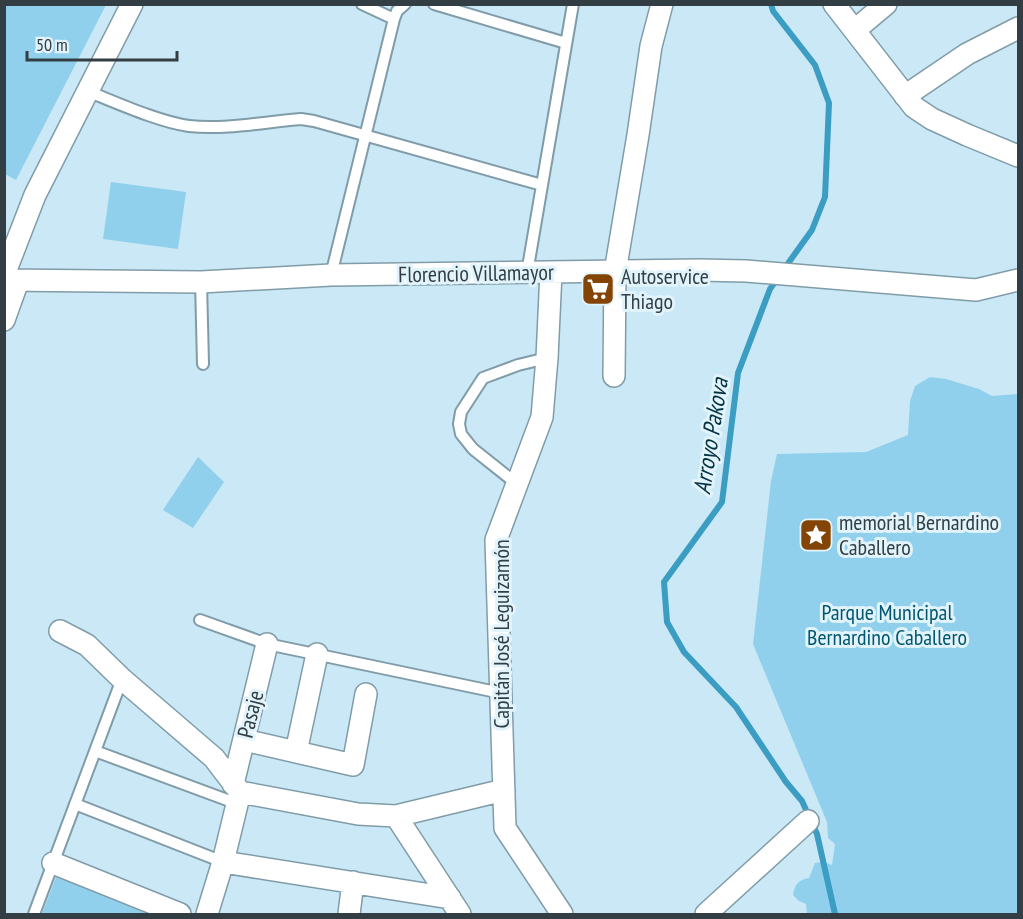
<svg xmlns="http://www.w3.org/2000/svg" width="1023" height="919" viewBox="0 0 1023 919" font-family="'PT Sans Narrow',sans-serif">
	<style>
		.green { fill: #90d0ed }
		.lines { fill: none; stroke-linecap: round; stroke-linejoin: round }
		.stream { stroke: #3b9dc2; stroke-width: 6 }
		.service-casing { stroke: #809ca8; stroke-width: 14 }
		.minor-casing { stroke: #809ca8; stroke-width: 24 }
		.service { stroke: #fff; stroke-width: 10 }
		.minor { stroke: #fff; stroke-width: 21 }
		.labels { text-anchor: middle; stroke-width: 6; stroke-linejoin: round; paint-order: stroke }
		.street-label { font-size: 22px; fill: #323e43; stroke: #e1f3fb }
		.poi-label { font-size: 22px; fill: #323e43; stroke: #e1f3fb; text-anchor: start }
		.park-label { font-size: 22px; fill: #025670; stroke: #e1f3fb }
		.water-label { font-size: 24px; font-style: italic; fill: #043141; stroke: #e1f3fb }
	</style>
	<rect width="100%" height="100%" fill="#cbe8f6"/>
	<!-- green -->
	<path class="green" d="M 4,5 L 106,5 L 16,180 L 5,174 Z
		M 111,182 L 186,192 L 178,249 L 103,239 Z
		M 930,377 L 946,379 L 979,389 L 992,396 L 1018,394 L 1018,914 L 807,914 L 806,904 L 799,901 L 793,895 C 795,884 798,880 809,878 L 815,863 L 824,862 L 832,865 L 835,844 L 828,838 L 827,822 L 753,644 L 771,481 L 777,454 L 866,452 L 908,435 L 910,401 L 915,386 Z
		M 198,457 L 224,482 L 193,528 L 163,510 Z
		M 56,877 L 157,914 L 42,914 Z"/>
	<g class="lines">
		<!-- stream -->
		<path class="stream" d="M 771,4 L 773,11 L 815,65 L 829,103 L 825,197 L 812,230 L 784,269
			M 778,278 L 770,289 L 738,373 L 722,502 L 664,582 L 667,622 L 684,652 L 736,707 L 786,782 L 802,801 L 817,834 L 835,914"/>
		<defs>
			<path id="service" d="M 362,4 L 394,19
				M 434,4 L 566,43
				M 87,91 C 115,102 159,122 189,126 C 225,130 264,122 301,119 L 314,121 L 542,185
				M 527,273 L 573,4
				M 331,275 L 394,19 L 397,11 L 405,4
				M 201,282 L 203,364
				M 517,484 L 473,449 L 461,434 L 459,424 L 461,412 L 483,378 L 518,365 L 547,358
				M 200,620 L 267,644 L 501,693
				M 95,751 L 238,804
				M 75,804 L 223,862
				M 34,914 L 122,679"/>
			<path id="minor" d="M 834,4 L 914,107 L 932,119 L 967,135 L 1018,156
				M 855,30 L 886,4
				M 905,96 L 967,54 L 1018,28
				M 551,272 L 547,358 L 542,417 L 496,540 L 505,828 L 562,914
				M 4,275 L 35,195 L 132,4
				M 4,280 L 201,282 L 331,275 L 699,270 L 746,271 L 976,290 L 1018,280
				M 4,320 L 18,281
				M 614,376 L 615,272 L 638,135 L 651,46 L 662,4
				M 60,631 L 87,645 L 122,679 L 214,758 L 240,792 L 358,814 L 396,816 L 504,790
				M 244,740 L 353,765 L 366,694
				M 296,752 L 317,654
				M 233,784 L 267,644
				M 396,816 L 460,914
				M 223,862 L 450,898
				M 53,863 L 180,914
				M 207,914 L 223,862 L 240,792
				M 349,914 L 353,882
				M 706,914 L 808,821"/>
		</defs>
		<!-- service casing -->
		<use href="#service" class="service-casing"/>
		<!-- minor casing -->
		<use href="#minor" class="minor-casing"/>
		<!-- service -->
		<use href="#service" class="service"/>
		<!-- minor -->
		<use href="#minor" class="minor"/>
	</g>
	<!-- icons -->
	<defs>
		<symbol id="supermarket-square" viewBox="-11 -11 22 22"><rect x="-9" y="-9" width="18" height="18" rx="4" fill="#834406" stroke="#e1f3fb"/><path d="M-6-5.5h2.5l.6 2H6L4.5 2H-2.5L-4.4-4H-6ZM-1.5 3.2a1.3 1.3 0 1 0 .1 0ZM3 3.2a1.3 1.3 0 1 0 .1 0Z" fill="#fff"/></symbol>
		<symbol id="sight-square" viewBox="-11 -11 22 22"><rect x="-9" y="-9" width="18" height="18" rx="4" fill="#834406" stroke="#e1f3fb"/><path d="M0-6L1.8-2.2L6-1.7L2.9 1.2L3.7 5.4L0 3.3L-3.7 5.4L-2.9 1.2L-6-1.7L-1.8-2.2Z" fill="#fff"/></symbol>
	</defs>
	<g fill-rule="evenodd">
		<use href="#supermarket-square" x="579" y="270" width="38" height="38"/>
		<use href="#sight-square" x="797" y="516" width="38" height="38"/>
	</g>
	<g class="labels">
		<!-- street labels -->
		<g class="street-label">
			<text transform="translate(476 273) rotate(-1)" y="8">Florencio Villamayor</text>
			<text transform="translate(501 634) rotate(-90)" y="8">Capitán José Leguizamón</text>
			<text transform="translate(250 714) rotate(-76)" y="8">Pasaje</text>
		</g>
		<!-- poi labels -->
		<g class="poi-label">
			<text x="621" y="284">Autoservice<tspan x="621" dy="25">Thiago</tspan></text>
			<text x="839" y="530">memorial Bernardino<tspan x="839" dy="25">Caballero</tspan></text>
		</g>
		<!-- park labels -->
		<g class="park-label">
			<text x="887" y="620">Parque Municipal<tspan x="887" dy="25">Bernardino Caballero</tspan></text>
		</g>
		<!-- water labels -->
		<g class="water-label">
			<text transform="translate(711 436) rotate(-81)" y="8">Arroyo Pakova</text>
		</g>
	</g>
	<!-- border -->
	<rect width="1023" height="919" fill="none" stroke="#323e43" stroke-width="12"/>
	<!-- scale -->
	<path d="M27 51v9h150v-9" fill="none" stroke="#323e43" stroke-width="3"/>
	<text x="36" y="51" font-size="18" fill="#323e43" stroke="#e1f3fb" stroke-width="4.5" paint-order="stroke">50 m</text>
</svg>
